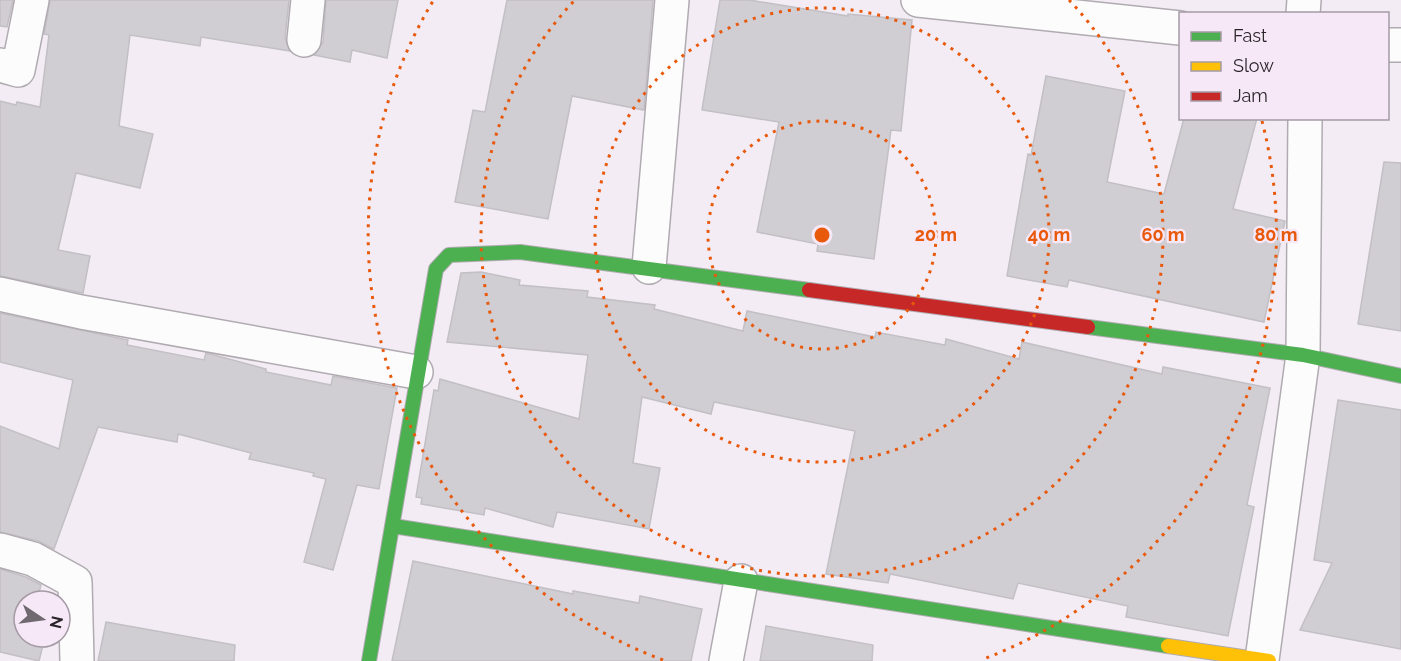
<svg xmlns="http://www.w3.org/2000/svg" width="1401" height="661" viewBox="0 0 1401 661" font-family="Raleway,sans-serif">
	<style>
		.building { fill: #d0cdd3; stroke: #c2bfc5; stroke-width: 1.5 }
		.lines { fill: none; stroke-linecap: round; stroke-linejoin: round }
		.street-casing { stroke: #b0abb1; stroke-width: 36 }
		.fast-casing { stroke: #b0abb1; stroke-width: 16 }
		.slow-casing { stroke: #b0abb1; stroke-width: 16 }
		.jam-casing { stroke: #b0abb1; stroke-width: 16 }
		.street { stroke: #fdfcfd; stroke-width: 33 }
		.fast { stroke: #4caf50; stroke-width: 14 }
		.slow { stroke: #ffc107; stroke-width: 14 }
		.jam { stroke: #c62828; stroke-width: 14 }
		.ring { fill: none; stroke: #e8590c; stroke-width: 3; stroke-dasharray: 3 6 }
		.centre { fill: #e8590c; stroke: #f6e8f7; stroke-width: 3 }
		.ring-label { font-size: 18px; text-anchor: middle; font-weight: bold; fill: #e8590c; stroke: #f6e8f7; stroke-width: 4.5; stroke-linejoin: round; paint-order: stroke }
	</style>
	<rect width="100%" height="100%" fill="#f3ecf4"/>
	<!-- building -->
	<path class="building" d="M 0,0 L 13,0 L 7,27 L 0,26 Z
		M 50,0 L 289,0 L 285,38 L 290,51 L 201,37 L 200,46 L 130,35 L 119,126 L 153,134 L 140,188 L 76,173 L 58,250 L 90,256 L 83,293 L 0,276 L 0,101 L 16,105 L 17,102 L 40,107 L 49,35 L 44,34 Z
		M 326,0 L 398,0 L 387,58 L 352,50 L 350,62 L 314,55 L 323,42 Z
		M 507,0 L 653,0 L 644,110 L 572,96 L 548,219 L 455,202 L 473,110 L 485,112 Z
		M 720,0 L 749,0 L 848,16 L 848,14 L 912,20 L 901,131 L 891,130 L 874,259 L 817,251 L 818,244 L 757,232 L 779,122 L 702,110 Z
		M 1046,76 L 1125,91 L 1107,182 L 1164,194 L 1184,118 L 1257,118 L 1233,209 L 1285,221 L 1264,322 L 1069,280 L 1067,287 L 1007,276 L 1028,154 L 1031,155 Z
		M 1384,162 L 1401,163 L 1401,331 L 1358,324 Z
		M 481,272 L 520,280 L 519,285 L 588,291 L 587,297 L 655,305 L 654,309 L 743,331 L 747,311 L 875,337 L 876,332 L 945,345 L 946,339 L 1019,359 L 1022,342 L 1162,374 L 1163,367 L 1270,388 L 1247,505 L 1254,507 L 1228,636 L 1126,617 L 1128,606 L 1018,583 L 1013,599 L 890,574 L 888,583 L 826,574 L 855,431 L 714,402 L 711,414 L 642,397 L 633,463 L 660,468 L 649,529 L 557,512 L 553,527 L 485,508 L 484,515 L 421,504 L 422,498 L 416,497 L 434,390 L 438,391 L 440,379 L 579,419 L 588,355 L 447,342 L 461,273 Z
		M 0,313 L 128,340 L 127,345 L 204,360 L 206,353 L 214,355 L 266,369 L 266,372 L 331,385 L 333,376 L 397,388 L 379,489 L 357,485 L 333,570 L 304,562 L 326,479 L 313,476 L 314,473 L 249,459 L 251,453 L 178,434 L 177,442 L 98,427 L 54,549 L 38,541 L 0,532 L 0,426 L 59,449 L 73,380 L 0,362 Z
		M 1338,400 L 1401,410 L 1401,649 L 1300,630 L 1332,563 L 1314,560 Z
		M 413,561 L 573,594 L 573,591 L 639,603 L 640,596 L 702,609 L 691,661 L 392,661 Z
		M 0,569 L 26,577 L 41,585 L 39,593 L 52,597 L 52,601 L 24,601 L 24,637 L 45,637 L 39,661 L 0,652 Z
		M 106,622 L 235,645 L 234,661 L 98,661 Z
		M 766,626 L 873,645 L 872,661 L 760,661 Z"/>
	<g class="lines">
		<defs>
			<path id="street" d="M 918,0 L 1180,28
				M 1303,14 L 1304,0
				M 304,40 L 308,0
				M 1388,45 L 1401,45
				M 0,65 L 18,70 L 32,0
				M 649,267 L 672,0
				M 0,294 L 81,312 L 416,372
				M 0,550 L 33,559 L 75,582 L 77,661
				M 1262,660 L 1303,355 L 1305,118
				M 726,661 L 741,581"/>
			<path id="fast" d="M 1088,327 L 1303,355 L 1401,376
				M 393,526 L 1168,646
				M 369,661 L 436,269 L 449,255 L 520,252 L 809,290"/>
			<path id="slow" d="M 1168,646 L 1269,661"/>
			<path id="jam" d="M 809,290 L 1088,327"/>
		</defs>
		<!-- street casing -->
		<use href="#street" class="street-casing"/>
		<!-- fast casing -->
		<use href="#fast" class="fast-casing"/>
		<!-- slow casing -->
		<use href="#slow" class="slow-casing"/>
		<!-- jam casing -->
		<use href="#jam" class="jam-casing"/>
		<!-- street -->
		<use href="#street" class="street"/>
		<!-- fast -->
		<use href="#fast" class="fast"/>
		<!-- slow -->
		<use href="#slow" class="slow"/>
		<!-- jam -->
		<use href="#jam" class="jam"/>
	</g>
	<!-- distance rings -->
	<g class="ring">
		<circle cx="822" cy="235" r="114"/>
		<circle cx="822" cy="235" r="227"/>
		<path d="M1069 0A341 341 0 1 1 575 0"/>
		<path d="M663 660A454 454 0 0 1 433 1M1262 121A454 454 0 0 1 981 660"/>
	</g>
	<circle cx="822" cy="235" r="9" class="centre"/>
	<g class="ring-label">
		<text x="936" y="241">20 m</text>
		<text x="1049" y="241">40 m</text>
		<text x="1163" y="241">60 m</text>
		<text x="1276" y="241">80 m</text>
	</g>
	<!-- legend -->
	<rect x="1179" y="12" width="210" height="108" fill="#f6e8f7" stroke="#a49aa5" stroke-width="1.5"/>
	<rect x="1191" y="32" width="30" height="9" fill="#4caf50" stroke="#a49aa5" stroke-width="1.5"/>
	<text x="1233" y="42" font-size="18" fill="#292429">Fast</text>
	<rect x="1191" y="62" width="30" height="9" fill="#ffc107" stroke="#a49aa5" stroke-width="1.5"/>
	<text x="1233" y="72" font-size="18" fill="#292429">Slow</text>
	<rect x="1191" y="92" width="30" height="9" fill="#c62828" stroke="#a49aa5" stroke-width="1.5"/>
	<text x="1233" y="102" font-size="18" fill="#292429">Jam</text>
	<!-- north arrow -->
	<g transform="translate(42 619) rotate(103)"><circle r="28" fill="#f6e8f7" stroke="#a49aa5" stroke-width="1.5"/>
	<path d="M0-4.5L10 22L0 15L-10 22Z" fill="#706a70"/>
	<text y="-9" font-size="16" font-weight="bold" text-anchor="middle" fill="#292429">N</text>
	</g>
</svg>
